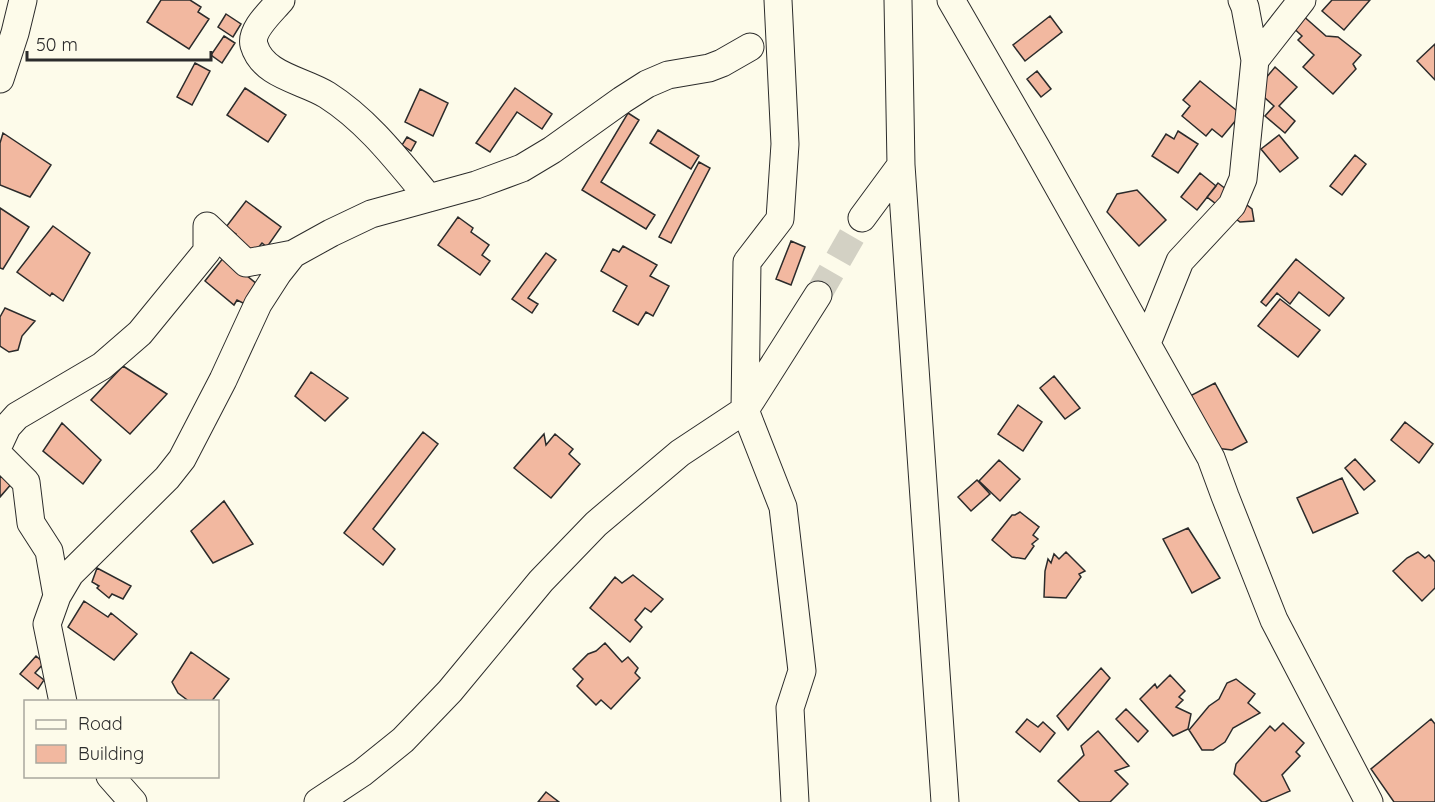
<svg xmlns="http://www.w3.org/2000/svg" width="1435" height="802" viewBox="0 0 1435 802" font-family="Quicksand,sans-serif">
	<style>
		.building { fill: #f2b8a0; stroke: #2b2b2b; stroke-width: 1.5 }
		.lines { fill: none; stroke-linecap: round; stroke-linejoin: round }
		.minor-tunnel { stroke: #d3d1c4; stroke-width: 27; stroke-dasharray: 27 14; stroke-linecap: butt }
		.minor-casing { stroke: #2b2b2b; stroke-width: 29 }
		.minor { stroke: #fdfbea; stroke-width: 27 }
	</style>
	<rect width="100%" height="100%" fill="#fdfbea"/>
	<!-- building -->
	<path class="building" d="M 161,0 L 190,0 L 201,7 L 198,12 L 209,19 L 189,49 L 147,22 Z
		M 1332,0 L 1370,0 L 1344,30 L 1322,11 Z
		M 226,14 L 241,24 L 233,37 L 218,27 Z
		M 1301,14 L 1326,36 L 1338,37 L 1361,55 L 1353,64 L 1356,69 L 1333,94 L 1303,67 L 1314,55 L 1298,40 L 1302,36 L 1287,22 Z
		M 1050,16 L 1062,32 L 1025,61 L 1013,45 Z
		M 224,36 L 235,43 L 222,63 L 211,55 Z
		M 1435,44 L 1435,80 L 1417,61 Z
		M 195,63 L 210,71 L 192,105 L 177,97 Z
		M 1275,67 L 1297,87 L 1279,106 L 1295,121 L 1285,133 L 1265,116 L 1274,106 L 1256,90 Z
		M 1037,71 L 1051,89 L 1041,97 L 1027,79 Z
		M 1200,81 L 1241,114 L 1222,137 L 1212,129 L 1206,136 L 1182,116 L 1190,106 L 1183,100 Z
		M 245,88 L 286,115 L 268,142 L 227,115 Z
		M 515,88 L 552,114 L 542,129 L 517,112 L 490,152 L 476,143 Z
		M 420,89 L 448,103 L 433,136 L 405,122 Z
		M 628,113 L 639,120 L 601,182 L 655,215 L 646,229 L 582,190 Z
		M 658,130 L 699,156 L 691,169 L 650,143 Z
		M 1178,131 L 1198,144 L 1178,173 L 1152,156 L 1166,134 L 1174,139 Z
		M 3,133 L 51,165 L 30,197 L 0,185 L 0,143 Z
		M 1279,135 L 1298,158 L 1280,172 L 1261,149 Z
		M 407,137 L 416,142 L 411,151 L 402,145 Z
		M 1355,155 L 1366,164 L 1342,195 L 1330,186 Z
		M 699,162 L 710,168 L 671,243 L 659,237 Z
		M 1200,173 L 1216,186 L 1197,210 L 1181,197 Z
		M 1218,183 L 1252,209 L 1254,221 L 1240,222 L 1207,197 Z
		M 1137,190 L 1166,220 L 1139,246 L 1107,212 L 1117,194 Z
		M 246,201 L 281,227 L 267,247 L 262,243 L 250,258 L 232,244 L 236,234 L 226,227 Z
		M 0,208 L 29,227 L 3,269 L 0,268 Z
		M 458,217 L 473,228 L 471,232 L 489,245 L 482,255 L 490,261 L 480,275 L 438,245 Z
		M 53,226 L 90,253 L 63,301 L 52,293 L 50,296 L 17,272 Z
		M 791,241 L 805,247 L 791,285 L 776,279 Z
		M 623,246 L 657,265 L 650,276 L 669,286 L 653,316 L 646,312 L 638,325 L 613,311 L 627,286 L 601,271 L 613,249 L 619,252 Z
		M 546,253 L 556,260 L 528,298 L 538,304 L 532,313 L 512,299 Z
		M 224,257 L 257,284 L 245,304 L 237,300 L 234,305 L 205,281 Z
		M 1296,259 L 1344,298 L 1329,316 L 1299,292 L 1290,304 L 1277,293 L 1266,306 L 1261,302 Z
		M 1280,299 L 1320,330 L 1298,357 L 1258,326 Z
		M 5,308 L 35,321 L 22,336 L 18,350 L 9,352 L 0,346 L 0,317 Z
		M 123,366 L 167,394 L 130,434 L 91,400 Z
		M 311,372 L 348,398 L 325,421 L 295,396 Z
		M 1054,376 L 1080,408 L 1065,419 L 1040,388 Z
		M 1215,383 L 1247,442 L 1232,450 L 1215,448 L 1188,397 Z
		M 1018,405 L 1042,422 L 1023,451 L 998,434 Z
		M 1405,422 L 1433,444 L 1419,463 L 1391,440 Z
		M 62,423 L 101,460 L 83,484 L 43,451 Z
		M 423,432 L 438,444 L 373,529 L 395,549 L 383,565 L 344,533 Z
		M 544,434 L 546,445 L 555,434 L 573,449 L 569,454 L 580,464 L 551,498 L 514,468 Z
		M 1355,459 L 1375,481 L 1364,490 L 1345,468 Z
		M 999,460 L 1020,479 L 1000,501 L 979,481 Z
		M 0,476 L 13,482 L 0,497 Z
		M 1342,478 L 1358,513 L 1313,533 L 1297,498 Z
		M 977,480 L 990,494 L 971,511 L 958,497 Z
		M 224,501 L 253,544 L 213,563 L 191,531 Z
		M 1020,512 L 1039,527 L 1033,535 L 1038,539 L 1032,544 L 1034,546 L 1025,559 L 1012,557 L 992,540 L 1012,515 L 1015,515 Z
		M 1188,528 L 1220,578 L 1192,593 L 1163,539 Z
		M 1066,552 L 1085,571 L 1079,574 L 1081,577 L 1066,598 L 1044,597 L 1045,571 L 1048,559 L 1051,563 L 1054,554 L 1059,559 Z
		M 1418,552 L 1425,558 L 1429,555 L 1435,562 L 1435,588 L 1422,601 L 1393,571 L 1407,558 Z
		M 97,568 L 131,586 L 123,599 L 112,594 L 109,598 L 97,588 L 99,586 L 92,582 Z
		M 633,575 L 663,599 L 651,612 L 645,608 L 635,620 L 642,627 L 630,642 L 590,608 L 615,577 L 622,583 Z
		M 84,601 L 108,617 L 111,613 L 137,634 L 114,660 L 68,627 Z
		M 605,643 L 622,662 L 628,657 L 638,668 L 635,673 L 640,678 L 611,709 L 601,700 L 596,705 L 577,686 L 583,679 L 573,669 L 588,654 L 596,651 Z
		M 191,652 L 229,679 L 211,702 L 190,702 L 178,693 L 172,682 Z
		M 36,656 L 44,663 L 35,673 L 44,680 L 38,689 L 20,674 Z
		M 1101,668 L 1110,678 L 1068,730 L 1057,716 Z
		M 1170,675 L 1185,691 L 1179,697 L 1183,700 L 1176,707 L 1191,714 L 1188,729 L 1173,736 L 1140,699 L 1155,684 L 1157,688 Z
		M 1236,679 L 1255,694 L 1248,703 L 1260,713 L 1233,728 L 1225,742 L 1213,750 L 1202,750 L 1189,730 L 1209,706 L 1219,699 L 1227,683 Z
		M 1126,709 L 1148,731 L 1138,742 L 1116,719 Z
		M 1027,719 L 1038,727 L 1043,722 L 1055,733 L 1040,752 L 1016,732 Z
		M 1431,719 L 1435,724 L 1435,802 L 1394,802 L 1371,769 Z
		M 1283,723 L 1304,743 L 1296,752 L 1300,756 L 1282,775 L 1290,791 L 1265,802 L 1262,802 L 1234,774 L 1236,764 L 1270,726 L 1275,731 Z
		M 1098,731 L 1129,766 L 1115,771 L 1128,784 L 1110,802 L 1080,802 L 1058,781 L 1084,755 L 1081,746 Z
		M 546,792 L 559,802 L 538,802 Z"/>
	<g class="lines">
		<!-- minor-tunnel -->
		<path class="minor-tunnel" d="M 818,295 L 862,218"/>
		<defs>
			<path id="minor" d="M 281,0 C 272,11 250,30 254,45 C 263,76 303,80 327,95 C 368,121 398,161 429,198
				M 778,0 L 785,144 L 780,219 L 747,262 L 745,410 L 783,507 L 802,671 L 790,708 L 795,802
				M 898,0 L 901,165 L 945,802
				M 951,0 L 1036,147 L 1211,458 L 1225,496 L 1274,620 L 1369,802
				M 1255,60 L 1302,0
				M 0,79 L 15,33 L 23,0
				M 862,218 L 901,165
				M 1147,343 L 1180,261 L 1232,205 L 1243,179 L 1255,60 L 1245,7 L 1242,0
				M 0,442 L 7,427 L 17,416 L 102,366 L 140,333 L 207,251 L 207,226 L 246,263 L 293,254
				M 0,456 L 26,482 L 31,523 L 49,551 L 57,596
				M 63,702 L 47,624 L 57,596 L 70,574 L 167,478 L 182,459 L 223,380 L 258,304 L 278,273 L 293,254 L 331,233 L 371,214 L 476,185 L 522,168 L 552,150 L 622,100 L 647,84 L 668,75 L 709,68 L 722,63 L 750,47
				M 110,776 L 133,802
				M 318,802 L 362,773 L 403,740 L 450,691 L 541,581 L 596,524 L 680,453 L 745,410 L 818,295"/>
		</defs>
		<!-- minor casing -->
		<use href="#minor" class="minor-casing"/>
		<!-- minor -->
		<use href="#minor" class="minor"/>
	</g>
	<!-- legend -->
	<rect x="24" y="700" width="195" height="78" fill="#fdfbea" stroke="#a9a89e" stroke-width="1.5"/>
	<rect x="36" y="720" width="30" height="9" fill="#fdfbea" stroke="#a9a89e" stroke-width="1.5"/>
	<text x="78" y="730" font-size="18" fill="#2b2b2b">Road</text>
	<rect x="36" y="745" width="30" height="18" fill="#f2b8a0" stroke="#a9a89e" stroke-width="1.5"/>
	<text x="78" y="760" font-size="18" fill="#2b2b2b">Building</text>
	<!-- scale -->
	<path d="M27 51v9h184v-9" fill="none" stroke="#2b2b2b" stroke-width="3"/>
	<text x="36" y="51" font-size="18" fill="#2b2b2b" stroke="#fdfbea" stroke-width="4.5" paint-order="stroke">50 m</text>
</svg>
